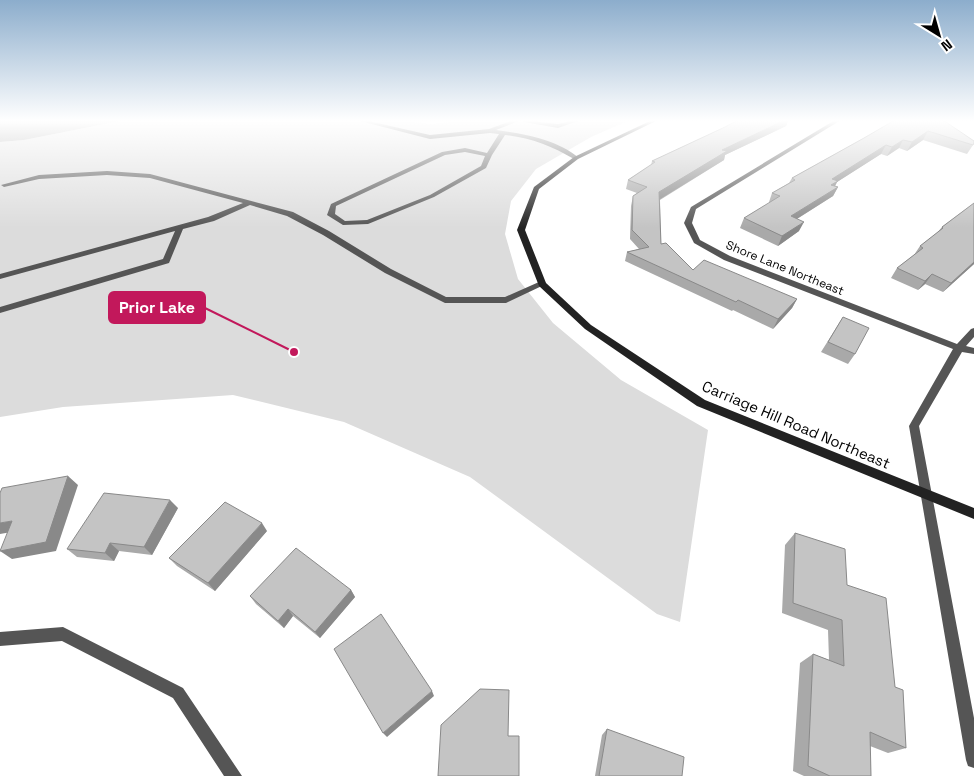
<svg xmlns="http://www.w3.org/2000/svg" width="974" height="776" viewBox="0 0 974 776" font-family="'Space Grotesk',sans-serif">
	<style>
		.green { fill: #dcdcdc }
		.water { fill: #a3a3a3 }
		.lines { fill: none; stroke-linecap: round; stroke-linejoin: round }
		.lane { fill: #555; fill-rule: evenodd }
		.street { fill: #555; fill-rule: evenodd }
		.secondary { fill: #222; fill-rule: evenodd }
		.wall { fill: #a9a9a9 }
		.shaded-wall { fill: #898989 }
		.building { fill: #c4c4c4; stroke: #898989 }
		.labels { text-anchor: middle; stroke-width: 4.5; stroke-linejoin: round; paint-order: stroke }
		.far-street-label { font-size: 12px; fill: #000; stroke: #fff }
		.street-label { font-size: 15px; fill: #000; stroke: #fff }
		.leader { fill: none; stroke: #c2185b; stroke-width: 2 }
		.callout-dot { fill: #c2185b; stroke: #fff; stroke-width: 2 }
		.callout { fill: #c2185b; stroke: #c2185b; stroke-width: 2 }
		.callout-label { font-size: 16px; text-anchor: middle; font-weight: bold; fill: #fff }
	</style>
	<rect width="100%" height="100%" fill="#fff"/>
	<!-- green -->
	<path class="green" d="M 125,120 L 398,120 L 431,124 L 468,120 L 630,120 L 591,137 L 536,169 L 511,201 L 505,234 L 518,279 L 553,323 L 621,380 L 708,430 L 680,622 L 657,614 L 470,477 L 344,422 L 233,395 L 63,407 L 0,417 L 0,142 L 24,140 Z"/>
	<!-- water -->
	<path class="water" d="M 0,120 L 125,120 L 24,140 L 0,142 Z"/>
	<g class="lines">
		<!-- lane -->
		<path class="lane" d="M 356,120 L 364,120 L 430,135 L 489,129 L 513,120 L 519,120 L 519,121 L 496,130 C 525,134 556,139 579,158 L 574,159 C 551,146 531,138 505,135 L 492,155 L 486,168 L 434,197 L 368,224 L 343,225 L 327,215 L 331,204 L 442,152 L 465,148 L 487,153 L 499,134 L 490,133 L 430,139 ZM 465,152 L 485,156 L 481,166 L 430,195 L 367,220 L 345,221 L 335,214 L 336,206 L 445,155 Z
			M 522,120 L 558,124 L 574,120 L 581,120 L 558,128 L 524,122 Z
			M 107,171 L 150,174 L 293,212 L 329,231 L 391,269 L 446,297 L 505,297 L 539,282 L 545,282 L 546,284 L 506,303 L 445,303 L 385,273 L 323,235 L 287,216 L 250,205 L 214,221 L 183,229 L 169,263 L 0,313 L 0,307 L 163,259 L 175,231 L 0,279 L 0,274 L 208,217 L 243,203 L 150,178 L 107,175 L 39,179 L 4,187 L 1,185 L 39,175 Z"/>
		<!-- street -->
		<path class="street" d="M 835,120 L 841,120 L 696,209 L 692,223 L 700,240 L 730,256 L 957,344 L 971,329 L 974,328 L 974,337 L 966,346 L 974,348 L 974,354 L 962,352 L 919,426 L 974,718 L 974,768 L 968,766 L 966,760 L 909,426 L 953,349 L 724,260 L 694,243 L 684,223 L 691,207 Z
			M 63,627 L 183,688 L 242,776 L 224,776 L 173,698 L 62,641 L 0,646 L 0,632 Z"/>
		<!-- secondary -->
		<path class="secondary" d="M 652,120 L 658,120 L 578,159 L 539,189 L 525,230 L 546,283 L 591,325 L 705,400 L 974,508 L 974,519 L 697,406 L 585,329 L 539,286 L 517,230 L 534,187 L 574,157 Z"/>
	</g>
	<!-- wall -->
	<path class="wall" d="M 895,120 L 973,145 L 967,154 L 923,140 L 907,151 L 899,148 L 887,156 L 881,154 L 837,182 L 835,186 L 838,187 L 833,196 L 797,219 L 799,231 L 778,246 L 740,228 L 744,218 L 769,203 L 769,202 L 772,193 L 789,183 L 792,178 L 864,138 Z
		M 788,121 L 786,126 L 725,155 L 724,160 L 660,200 L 661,244 L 693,270 L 797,299 L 792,308 L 773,329 L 733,310 L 732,311 L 625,261 L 627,252 L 639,249 L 630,239 L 631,206 L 633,196 L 637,193 L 626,189 L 628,180 L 651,165 L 652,161 L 725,127 Z
		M 974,203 L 974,264 L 943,292 L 925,284 L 918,290 L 891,278 L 897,268 L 914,255 L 920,246 L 937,233 L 942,227 Z
		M 843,317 L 855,354 L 848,364 L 821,352 Z
		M 178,508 L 152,555 L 119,551 L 114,561 L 77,557 L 67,549 Z
		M 267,531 L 215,591 L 177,566 L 169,558 Z
		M 795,533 L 847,585 L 895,687 L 906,748 L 888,753 L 870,746 L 871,776 L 804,776 L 793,771 L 800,663 L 813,654 L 829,660 L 828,630 L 782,613 L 785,545 Z
		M 351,590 L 355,597 L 320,638 L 293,616 L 284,628 L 256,604 L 250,596 Z
		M 607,729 L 682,776 L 595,776 L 602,735 Z"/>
	<!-- shaded-wall -->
	<path class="shaded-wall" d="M 785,120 L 790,120 L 788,121 L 786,126 L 725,155 L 724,160 L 657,201 L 659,192 L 722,150 Z
		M 928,131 L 923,140 L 907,151 L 912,142 Z
		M 903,140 L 899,148 L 887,156 L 892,147 Z
		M 886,145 L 881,154 L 837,182 L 833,190 L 827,194 L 832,179 Z
		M 838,187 L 833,196 L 787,225 L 791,216 Z
		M 804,222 L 799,231 L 778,246 L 782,236 Z
		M 974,262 L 974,264 L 943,292 L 951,283 Z
		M 932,274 L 925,284 L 918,290 L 925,281 Z
		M 797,299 L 792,308 L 773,329 L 778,319 Z
		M 68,476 L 78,485 L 56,551 L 12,559 L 0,551 Z
		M 170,500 L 178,508 L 152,555 L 144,547 Z
		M 12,521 L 23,530 L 0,534 L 0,523 Z
		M 262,523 L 267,531 L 215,591 L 208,583 Z
		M 110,543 L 119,551 L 114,561 L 105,553 Z
		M 351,590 L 355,597 L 320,638 L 315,632 Z
		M 288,609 L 293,616 L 284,628 L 278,621 Z
		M 432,691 L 434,696 L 387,737 L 383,733 Z"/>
	<!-- building -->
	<path class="building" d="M 738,120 L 785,120 L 722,150 L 727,151 L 659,192 L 661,244 L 666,243 L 693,270 L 704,260 L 797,299 L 778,319 L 738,300 L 736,302 L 627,252 L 649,247 L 632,230 L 633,196 L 647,187 L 628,180 L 655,162 L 652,161 L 725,127 Z
		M 895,120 L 943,120 L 974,141 L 974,143 L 973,145 L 928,131 L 912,142 L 903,140 L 892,147 L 886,145 L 832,179 L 838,181 L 831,185 L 838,187 L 791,216 L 804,222 L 782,236 L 744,218 L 780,196 L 772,193 L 795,180 L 792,178 L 864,138 Z
		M 974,203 L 974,262 L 951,283 L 932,274 L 925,281 L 897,268 L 923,248 L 920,246 L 943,228 L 942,227 Z
		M 843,317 L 869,328 L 855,354 L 828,342 Z
		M 68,476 L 46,542 L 0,551 L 12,521 L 0,523 L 0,493 L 2,488 Z
		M 104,493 L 170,500 L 144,547 L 110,543 L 105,553 L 67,549 Z
		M 225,502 L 262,523 L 208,583 L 169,558 Z
		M 795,533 L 845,549 L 847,585 L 886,598 L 895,687 L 903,690 L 906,748 L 870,732 L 871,776 L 830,776 L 808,766 L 813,654 L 844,666 L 842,620 L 793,603 Z
		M 296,548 L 351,590 L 315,632 L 288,609 L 278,621 L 250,596 Z
		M 381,614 L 432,691 L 383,733 L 334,649 Z
		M 480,689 L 509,690 L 508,736 L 519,736 L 519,776 L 438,776 L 441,725 Z
		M 607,729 L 684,757 L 682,776 L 599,776 Z"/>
	<!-- sky -->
	<linearGradient id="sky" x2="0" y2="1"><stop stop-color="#8cadcc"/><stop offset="0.53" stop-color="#fff"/><stop offset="1" stop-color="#fff" stop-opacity="0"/></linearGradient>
	<rect width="974" height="228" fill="url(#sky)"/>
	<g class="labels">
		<!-- far-street labels -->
		<g class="far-street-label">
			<text transform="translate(785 268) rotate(22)" y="4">Shore Lane Northeast</text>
		</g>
		<!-- street labels -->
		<g class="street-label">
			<text transform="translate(796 425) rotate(23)" y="5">Carriage Hill Road Northeast</text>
		</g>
	</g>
	<!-- callouts -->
	<path class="leader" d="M294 352L205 308"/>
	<circle class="callout-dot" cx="294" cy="352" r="5"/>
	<rect class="callout" x="109" y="292" width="96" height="31" rx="5"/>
	<g class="callout-label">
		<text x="157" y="313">Prior Lake</text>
	</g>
	<!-- north arrow -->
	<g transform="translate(939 35) rotate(143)" stroke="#ffffff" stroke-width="4" paint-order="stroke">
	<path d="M0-4L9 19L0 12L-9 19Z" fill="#000000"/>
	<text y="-8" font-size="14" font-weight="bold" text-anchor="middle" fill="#000000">N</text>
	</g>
</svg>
